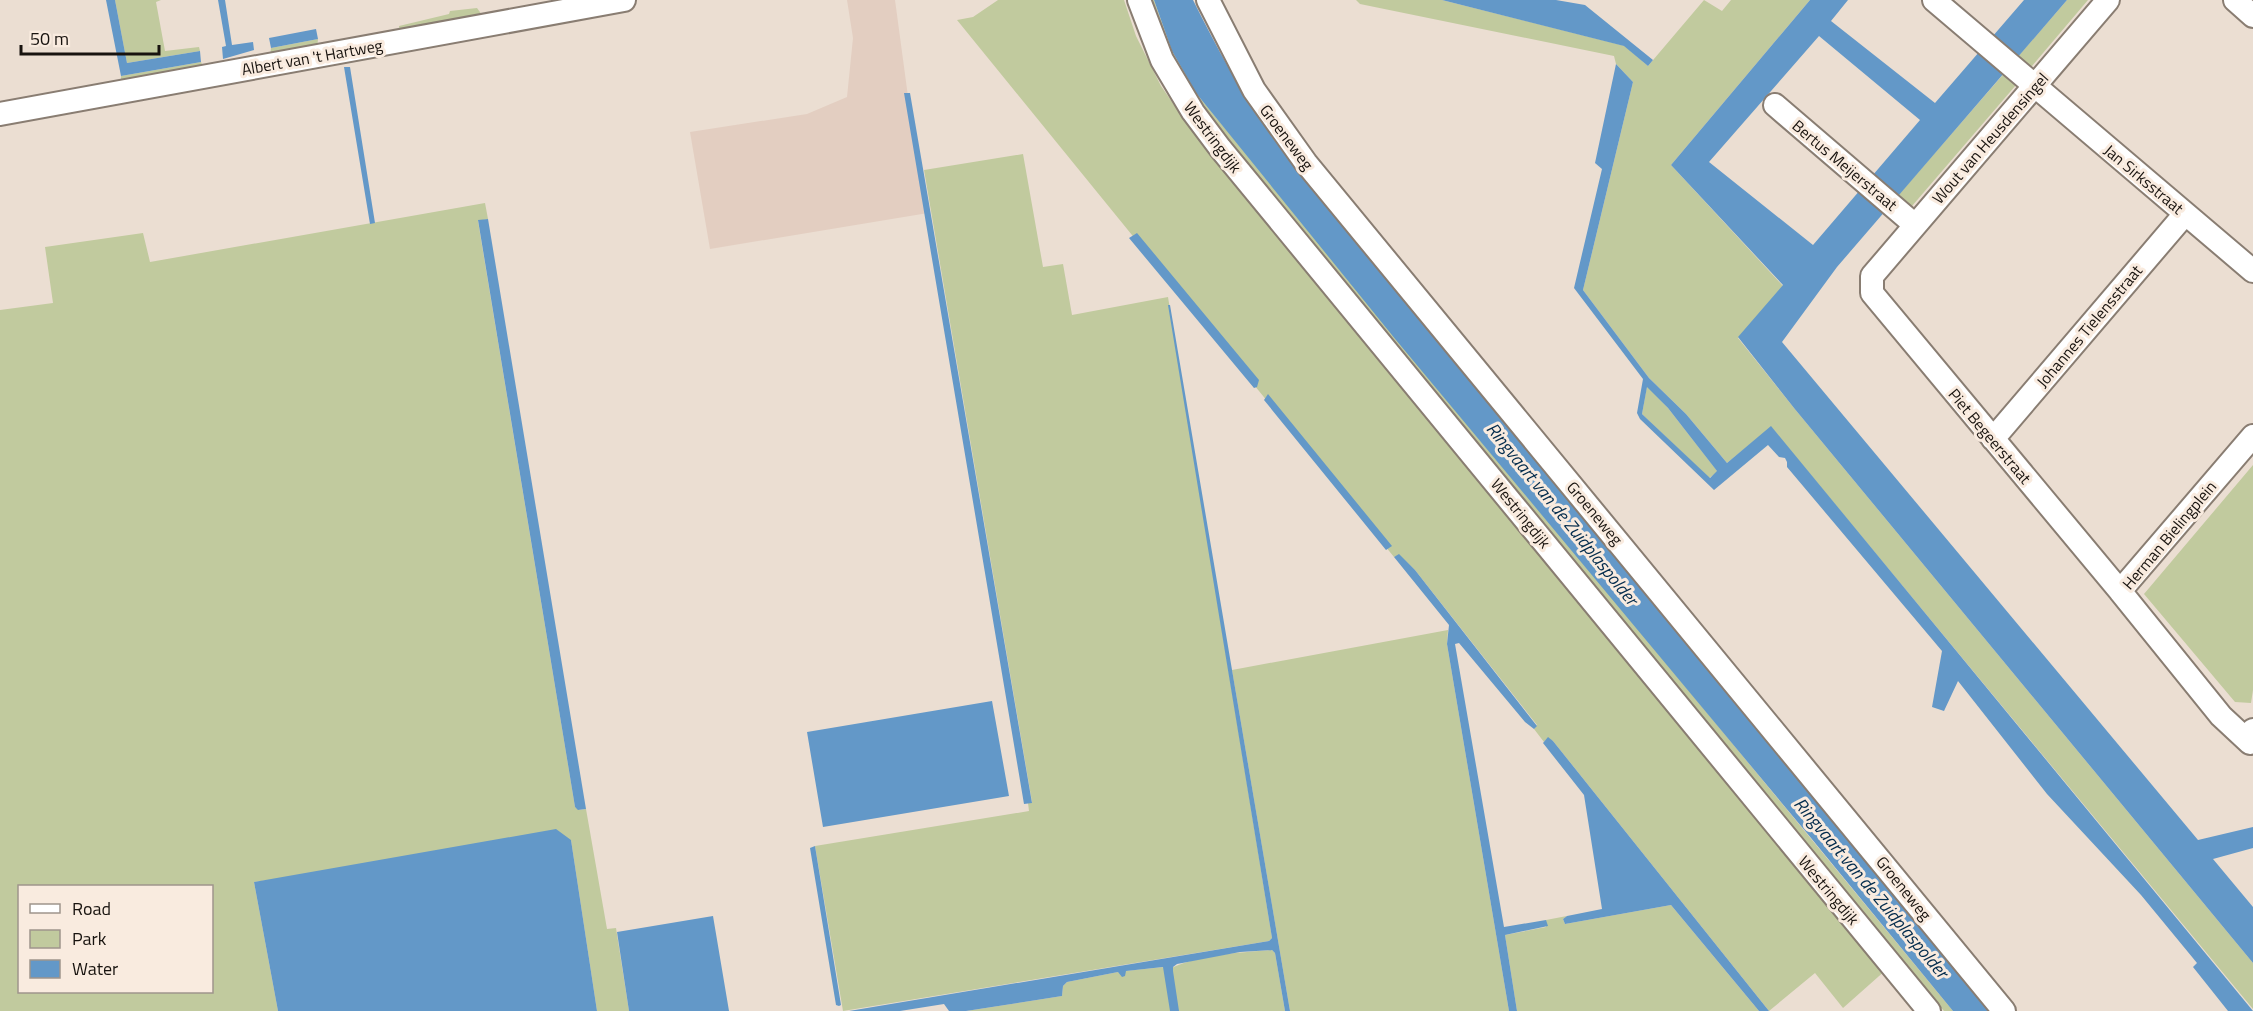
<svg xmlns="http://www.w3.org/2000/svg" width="2253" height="1011" viewBox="0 0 2253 1011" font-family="'Titillium Web',sans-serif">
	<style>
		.commercial { fill: #e3cec1 }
		.green { fill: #c1ca9e; fill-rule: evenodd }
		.water { fill: #6398c8; fill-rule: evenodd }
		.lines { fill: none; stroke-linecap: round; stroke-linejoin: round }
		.minor-casing { stroke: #897d72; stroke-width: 26 }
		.minor { stroke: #fff; stroke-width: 22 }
		.labels { text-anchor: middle; stroke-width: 6; stroke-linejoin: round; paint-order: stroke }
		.street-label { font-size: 16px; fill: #18130f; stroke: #f9ebdf }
		.water-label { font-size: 18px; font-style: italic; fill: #022b4c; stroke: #f9ebdf }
	</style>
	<rect width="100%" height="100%" fill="#ebded2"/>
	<!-- commercial -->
	<path class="commercial" d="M 847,0 L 895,0 L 909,104 L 928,213 L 710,249 L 690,132 L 807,114 L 847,97 L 853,38 Z"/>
	<!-- green -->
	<path class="green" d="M 115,0 L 161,0 L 156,2 L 165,51 L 199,47 L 200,51 L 127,63 Z
		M 998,0 L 1124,0 L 1136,36 L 1161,86 L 1195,135 L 1887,969 L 1843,1008 L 1815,973 L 1769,1011 L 1553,741 L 1548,738 L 1544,742 L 1534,729 L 1537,725 L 1415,570 L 1399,555 L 1394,557 L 957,20 L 973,17 Z
		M 1147,0 L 1154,0 L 1172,51 L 1196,93 L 1953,1011 L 1944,1011 L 1903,965 L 1456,424 L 1180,81 Z
		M 1356,0 L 1442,0 L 1625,46 L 1648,66 L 1704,0 L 1722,11 L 1731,0 L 1810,0 L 1671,165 L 1783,286 L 1738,338 L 1794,408 L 2253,963 L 2253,1009 L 1771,427 L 1727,463 L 1686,414 L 1649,378 L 1583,290 L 1633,82 L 1616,64 L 1614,56 L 1360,4 Z
		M 2067,0 L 2088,0 L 2032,66 L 2023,67 L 2015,60 Z
		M 477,8 L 485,19 L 400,34 L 399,26 L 449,14 L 450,11 Z
		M 318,39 L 317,49 L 270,57 L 271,48 Z
		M 201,62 L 203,66 L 121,84 L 121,76 Z
		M 2007,70 L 2015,77 L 2016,85 L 1912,206 L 1904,207 L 1895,199 Z
		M 1023,154 L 1043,267 L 1063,264 L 1072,315 L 1168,297 L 1272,938 L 1269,941 L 843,1011 L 815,846 L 1029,811 L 1028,803 L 1032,802 L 924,170 Z
		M 485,203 L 488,219 L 478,221 L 575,807 L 579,810 L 586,809 L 607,929 L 616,928 L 629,1011 L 597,1011 L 571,840 L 254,882 L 278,1011 L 0,1011 L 0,310 L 53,303 L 45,247 L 143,233 L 150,262 ZM 20,886 L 212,886 L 212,992 L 20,992 Z
		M 1647,386 L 1668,408 L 1718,472 L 1709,478 L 1642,414 Z
		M 2253,465 L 2253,690 L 2251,703 L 2235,702 L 2144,594 Z
		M 1448,630 L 1447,644 L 1509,1011 L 1290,1011 L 1232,670 Z
		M 1671,905 L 1759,1011 L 1517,1011 L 1505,935 L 1546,927 L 1546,920 L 1567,916 L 1563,919 L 1565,924 Z
		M 1272,950 L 1275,953 L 1285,1011 L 966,1011 L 1062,996 L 1063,986 L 1067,982 L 1118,972 L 1124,974 L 1125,971 L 1164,967 L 1164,972 C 1195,954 1237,953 1272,950 Z"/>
	<!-- water -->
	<path class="water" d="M 106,0 L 115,0 L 127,63 L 200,51 L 201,62 L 121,76 Z
		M 218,0 L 225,0 L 232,45 L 253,42 L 254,50 L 223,59 L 222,47 L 226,46 Z
		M 1154,0 L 1193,0 C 1219,52 1246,102 1281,149 L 1991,1011 L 1953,1011 L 1811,838 L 1396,340 L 1196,93 L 1172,51 Z
		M 1442,0 L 1556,0 L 1585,5 L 1653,60 L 1648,66 L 1624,46 Z
		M 1810,0 L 1848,0 L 1831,21 L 1935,103 L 2024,0 L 2067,0 L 1837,267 L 1782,342 L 2198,840 L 2253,827 L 2253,848 L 2213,859 L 2253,907 L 2253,963 L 1794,408 L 1738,337 L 1783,285 L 1671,165 ZM 1819,36 L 1920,120 L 1813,245 L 1709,162 Z
		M 316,29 L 318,39 L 271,48 L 269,38 Z
		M 1616,64 L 1633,82 L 1583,290 L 1649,378 L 1686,414 L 1727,463 L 1771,426 L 2253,1011 L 2228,1011 L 2193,967 L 2197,963 L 2141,895 L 2047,794 L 1958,681 L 1944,711 L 1932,707 L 1942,651 L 1787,467 L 1787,462 L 1785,458 L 1779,457 L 1768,445 L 1714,490 L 1640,419 L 1637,413 L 1643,379 L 1574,288 L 1602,169 L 1595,163 ZM 1647,387 L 1668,408 L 1717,471 L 1710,478 L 1642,414 Z
		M 344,67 L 350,67 L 375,223 L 370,224 Z
		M 904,93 L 910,93 L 1032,803 L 1024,804 Z
		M 488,219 L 491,237 L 586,809 L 578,810 L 575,807 L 478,220 Z
		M 1137,233 L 1259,380 L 1257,387 L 1254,388 L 1129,238 Z
		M 1168,305 L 1170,305 L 1290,1011 L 1285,1011 L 1275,953 L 1272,950 L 1240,952 L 1177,964 L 1173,967 L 1173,971 L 1179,1011 L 1170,1011 L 1163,967 L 1126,971 L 1125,976 L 1122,977 L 1118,972 L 1067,982 L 1063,986 L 1062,996 L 966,1011 L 949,1011 L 944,1004 L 900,1011 L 849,1011 L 1269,941 L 1272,938 Z
		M 1268,394 L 1392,546 L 1386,550 L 1264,400 Z
		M 1399,554 L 1415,570 L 1537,726 L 1534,729 L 1525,722 L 1459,643 L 1455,644 L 1504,927 L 1546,920 L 1548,926 L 1505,935 L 1517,1011 L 1509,1011 L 1447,644 L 1449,625 L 1394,557 Z
		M 992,701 L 1009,796 L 823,827 L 807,732 Z
		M 1548,737 L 1553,741 L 1769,1011 L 1759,1011 L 1671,905 L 1565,924 L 1563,919 L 1567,916 L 1602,909 L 1584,795 L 1543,743 Z
		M 556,829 L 571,840 L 597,1011 L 278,1011 L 254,882 Z
		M 815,846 L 841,1005 L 839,1006 L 836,1005 L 810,848 Z
		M 713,916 L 729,1011 L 629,1011 L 617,932 Z"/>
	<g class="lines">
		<defs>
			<path id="minor" d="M 1139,0 L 1162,60 L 1193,112 L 1220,148 L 1929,1011
				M 1208,0 L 1254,90 L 1306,163 L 2004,1011
				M 1934,0 L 2253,271
				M 2108,0 L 1872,276 L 1872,293 L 2120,591
				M 2235,0 L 2253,16
				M 1775,105 L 1915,225
				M 0,114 L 624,0
				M 2253,436 L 2120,591 L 2221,716 L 2250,743 L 2253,730
				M 1993,439 L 2185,214"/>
		</defs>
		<!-- minor casing -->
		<use href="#minor" class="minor-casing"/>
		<!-- minor -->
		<use href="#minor" class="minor"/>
	</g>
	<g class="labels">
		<!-- street labels -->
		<g class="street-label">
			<text transform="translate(312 57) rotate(-10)" y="6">Albert van 't Hartweg</text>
			<text transform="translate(1213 137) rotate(53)" y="6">Westringdijk</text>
			<text transform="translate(1287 137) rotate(53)" y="6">Groeneweg</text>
			<text transform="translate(1990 138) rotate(-49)" y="6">Wout van Heusdensingel</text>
			<text transform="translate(1845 165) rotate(40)" y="6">Bertus Meijerstraat</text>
			<text transform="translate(2144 179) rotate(40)" y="6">Jan Sirksstraat</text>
			<text transform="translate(2089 326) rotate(-50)" y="6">Johannes Tielensstraat</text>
			<text transform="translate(1990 436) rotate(50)" y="6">Piet Begeerstraat</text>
			<text transform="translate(1521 513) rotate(51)" y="6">Westringdijk</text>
			<text transform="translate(1595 513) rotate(50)" y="6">Groeneweg</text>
			<text transform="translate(2169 535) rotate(-50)" y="6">Herman Bielingplein</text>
			<text transform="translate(1904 888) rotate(51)" y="6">Groeneweg</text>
			<text transform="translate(1829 890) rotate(50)" y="6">Westringdijk</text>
		</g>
		<!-- water labels -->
		<g class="water-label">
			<text transform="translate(1562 514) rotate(51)" y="6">Ringvaart van de Zuidplaspolder</text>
			<text transform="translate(1871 888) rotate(50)" y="6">Ringvaart van de Zuidplaspolder</text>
		</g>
	</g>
	<!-- legend -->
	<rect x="18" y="885" width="195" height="108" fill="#f9ebdf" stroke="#9f958c" stroke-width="1.5"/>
	<rect x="30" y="904" width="30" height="9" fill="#ffffff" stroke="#9f958c" stroke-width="1.5"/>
	<text x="72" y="915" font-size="18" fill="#18130f">Road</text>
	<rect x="30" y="930" width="30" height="18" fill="#c1ca9e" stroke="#9f958c" stroke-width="1.5"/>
	<text x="72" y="945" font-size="18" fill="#18130f">Park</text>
	<rect x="30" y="960" width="30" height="18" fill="#6398c8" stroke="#9f958c" stroke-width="1.5"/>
	<text x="72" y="975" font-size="18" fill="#18130f">Water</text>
	<!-- scale -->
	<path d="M21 45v9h138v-9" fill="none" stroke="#18130f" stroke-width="3"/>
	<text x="30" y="45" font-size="18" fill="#18130f" stroke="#f9ebdf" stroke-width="4.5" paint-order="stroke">50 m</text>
</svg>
